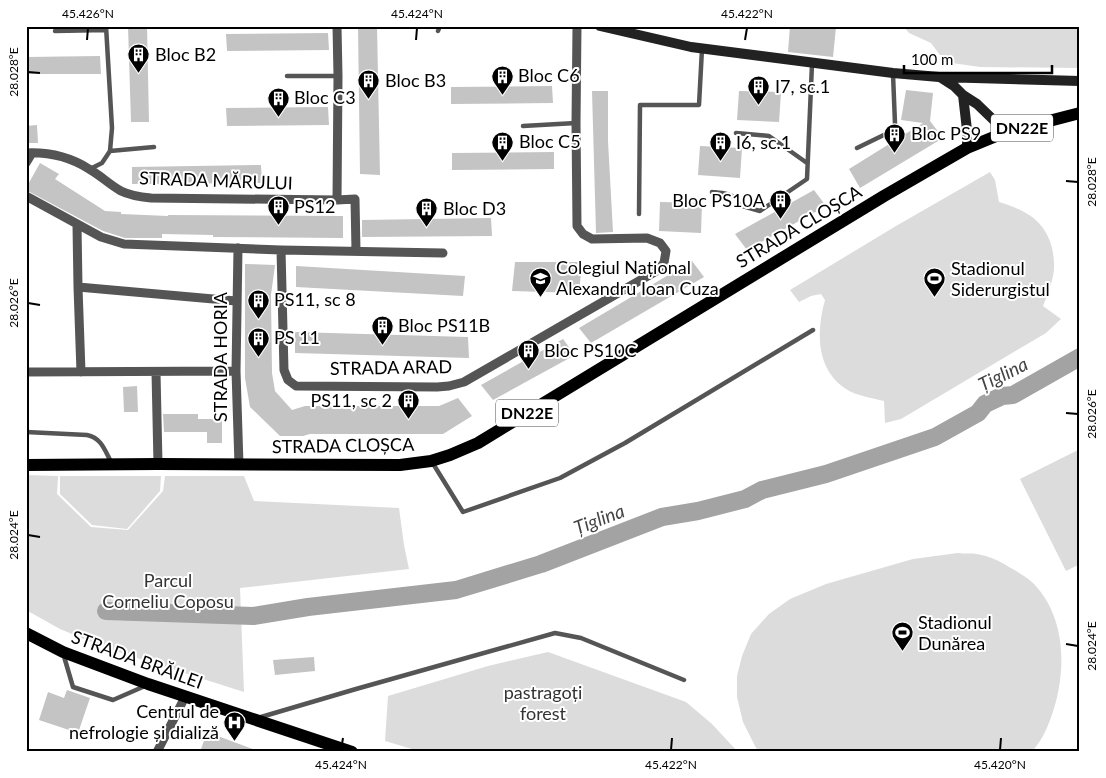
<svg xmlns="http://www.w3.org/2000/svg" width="1106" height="778" viewBox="0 0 1106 778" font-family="Lato,sans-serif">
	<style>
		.green { fill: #dcdcdc }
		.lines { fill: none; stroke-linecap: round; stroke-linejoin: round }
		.river { stroke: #a3a3a3; stroke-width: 18 }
		.building { fill: #c4c4c4 }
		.lane { stroke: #555; stroke-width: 4.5 }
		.street { stroke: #555; stroke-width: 9 }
		.secondary { stroke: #222; stroke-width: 10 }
		.primary { stroke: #000; stroke-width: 12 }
		.ticks { fill: none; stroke: #000; stroke-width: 2 }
		.labels { text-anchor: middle; stroke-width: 4; stroke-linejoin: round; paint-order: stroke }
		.shield { fill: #fff; stroke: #4c4c4c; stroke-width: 1 }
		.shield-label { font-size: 16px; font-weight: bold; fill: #000 }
		.poi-label { font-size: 18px; fill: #000; stroke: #fff; text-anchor: start }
		.street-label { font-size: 18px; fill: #000; stroke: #fff }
		.park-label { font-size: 18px; fill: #333; stroke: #fff }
		.water-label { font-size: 19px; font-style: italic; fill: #444; stroke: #fff }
		.neatline { fill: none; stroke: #000; stroke-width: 2 }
		.ticks-label { font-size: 12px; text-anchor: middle; fill: #000 }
	</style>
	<rect width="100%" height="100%" fill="#fff"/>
	<!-- green -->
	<path class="green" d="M 903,26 L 1080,26 L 1080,68 L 980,67 L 945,62 L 931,43 L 909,33 Z
		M 990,172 L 995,180 L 999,202 C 1025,210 1045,220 1052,248 C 1054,257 1055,267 1053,276 C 1051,286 1047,296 1043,306 L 1061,319 L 1046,333 L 901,419 L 885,423 L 884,401 C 872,398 857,396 846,389 C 816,369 816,332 825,300 L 821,294 L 811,296 L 799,302 L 790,290 L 896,226 Z
		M 1080,449 L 1080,564 L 1066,571 L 1020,479 Z
		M 26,475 L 58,476 L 57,494 L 91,527 L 128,530 L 163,491 L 165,476 L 244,476 L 254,501 L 399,508 L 404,545 L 409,569 L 240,588 L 244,692 L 106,648 L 60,629 L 26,610 Z
		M 60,476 L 161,476 L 160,491 L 127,529 L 92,525 L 60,494 Z
		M 958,553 C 965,554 971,553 977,554 C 989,556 1000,561 1009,567 C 1018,572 1027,577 1034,584 C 1072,624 1066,691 1043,736 C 1040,742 1035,747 1032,752 L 759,752 L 755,746 L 743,722 L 737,697 L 737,676 L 742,656 L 751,634 L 769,614 L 790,599 L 826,584 L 913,559 Z
		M 548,652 L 686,702 L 712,724 L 738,752 L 422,752 L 385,741 L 388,696 L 488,666 Z"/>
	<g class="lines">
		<!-- river -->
		<path class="river" d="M 106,611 L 253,616 L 308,607 L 456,590 L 541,564 L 662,517 L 698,511 L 745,499 L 762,490 L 826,474 L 935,437 L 978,413 L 985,404 L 1002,396 L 1013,395 L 1080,357"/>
	</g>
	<!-- building -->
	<path class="building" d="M 128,26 L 147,26 L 149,122 L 131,122 Z
		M 358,26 L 377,26 L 380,175 L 360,174 Z
		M 790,26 L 836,27 L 833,57 L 788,52 Z
		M 328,33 L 329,50 L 227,51 L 226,34 Z
		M 100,56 L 101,74 L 26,74 L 26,57 Z
		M 552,86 L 553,103 L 451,104 L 451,87 Z
		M 906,90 L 933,93 L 930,121 L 943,138 L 860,188 L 849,169 L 923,123 L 901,120 Z
		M 592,91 L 608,91 L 608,141 L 613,232 L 596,233 Z
		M 739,91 L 781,92 L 779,122 L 737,120 Z
		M 328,107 L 329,125 L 227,126 L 226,108 Z
		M 37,125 L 38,143 L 26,143 L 26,126 Z
		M 700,146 L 742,148 L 740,178 L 698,175 Z
		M 554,152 L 554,169 L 452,170 L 452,153 Z
		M 40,163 L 59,174 L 55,179 L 105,211 L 121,212 L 121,214 L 168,216 L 168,215 L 343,216 L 343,238 L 213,237 L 213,235 L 162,234 L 162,238 L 125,238 L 103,231 L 26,190 L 26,188 Z
		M 261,165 L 262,183 L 132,184 L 132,167 Z
		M 814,190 L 826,206 L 747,250 L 735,234 Z
		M 660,202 L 702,203 L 701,233 L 659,231 Z
		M 491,218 L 492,236 L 362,237 L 362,220 Z
		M 692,261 L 704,277 L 591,343 L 579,328 Z
		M 515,262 L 582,262 L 579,293 L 512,291 Z
		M 245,264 L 275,265 L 271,295 L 272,373 L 275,391 L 292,410 L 305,406 L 439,406 L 458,398 L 472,416 L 443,434 L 310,434 L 303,436 L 280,436 L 250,407 L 245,378 Z
		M 296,266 L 465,276 L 463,296 L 296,287 Z
		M 295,332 L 468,337 L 469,358 L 295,353 Z
		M 563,339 L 575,355 L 493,400 L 481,385 Z
		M 137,386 L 138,412 L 124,412 L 123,387 Z
		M 163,414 L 198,414 L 198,419 L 222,419 L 222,443 L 207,443 L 207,432 L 164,432 Z
		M 314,657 L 315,671 L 275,675 L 273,660 Z
		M 67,690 L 90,698 L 78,733 L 39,720 L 48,692 L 64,698 Z
		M 207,732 L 258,751 L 258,752 L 200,752 Z"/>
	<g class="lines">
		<!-- lane -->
		<path class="lane" d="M 55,31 L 106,30
			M 438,31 L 440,26
			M 287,76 L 338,76
			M 523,126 L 576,123
			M 736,133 L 769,136 L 807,163
			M 857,148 L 892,131 L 895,124 L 893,74
			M 110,151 L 154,147
			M 90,169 L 102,163 L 110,151 L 112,128 L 106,26
			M 712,192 C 722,193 729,193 737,199 L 739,205 L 760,211 L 807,179 L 812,64
			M 639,214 L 640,105 L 699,105 L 702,49
			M 26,432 L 87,435 C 102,438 105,451 112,464
			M 432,462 L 463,512 L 560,478 L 625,443 L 813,330
			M 63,653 L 73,687 L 113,700 L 145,686
			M 261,717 L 356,689 L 555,633 L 581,638 L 684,680"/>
		<!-- street -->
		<path class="street" d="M 26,153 C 48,152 70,157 89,169 C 100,175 110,185 121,191 C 131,196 141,197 151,198 L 337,200 L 355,199 L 356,251
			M 26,163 L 32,153
			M 26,196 L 101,237 L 124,244 L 281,250 L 443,253
			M 337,200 L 338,76 L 337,26
			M 77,225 L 78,287 L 81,372
			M 238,248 L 236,371 L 239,465
			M 281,250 L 284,370 L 288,380 L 296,386 L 437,387 L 449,386 L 464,382 L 658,270 L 664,263 L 666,251 L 660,243 L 647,238 L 592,239 L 583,234 L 577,226 L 576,123 L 577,26
			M 78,287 L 236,301
			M 26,372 L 236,371
			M 156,372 L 158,464
			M 157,752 L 185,697"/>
		<!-- secondary -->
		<path class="secondary" d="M 600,26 L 691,47 L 893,73 L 939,77 L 1080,81
			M 940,77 L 954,86 L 963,95 L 977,104 L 1006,132
			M 963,95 L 967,130 L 967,148"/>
		<!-- primary -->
		<path class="primary" d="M 26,465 L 158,464 L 400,465 L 431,461 L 450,455 L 478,443 L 884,196 L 967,148 L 1006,132 L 1080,113
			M 26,633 L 63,652 L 148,684 L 352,752"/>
	</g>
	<!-- ticks -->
	<path class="ticks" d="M 87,40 L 88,28M 416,40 L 417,28M 745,40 L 747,28M 28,72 L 40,73M 1066,181 L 1078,182M 28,303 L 40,305M 1066,413 L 1078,414M 28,535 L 40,537M 1066,644 L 1078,646M 341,750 L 343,738M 671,750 L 672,738M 1000,750 L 1001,738"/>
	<!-- icons -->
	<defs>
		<symbol id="building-pin" viewBox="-11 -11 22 30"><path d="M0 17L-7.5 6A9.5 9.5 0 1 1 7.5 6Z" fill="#000" stroke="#fff"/><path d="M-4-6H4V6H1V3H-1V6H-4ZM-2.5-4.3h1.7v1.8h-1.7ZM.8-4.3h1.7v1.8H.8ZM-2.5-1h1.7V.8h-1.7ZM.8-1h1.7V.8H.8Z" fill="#fff"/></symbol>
		<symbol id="school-pin" viewBox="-11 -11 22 30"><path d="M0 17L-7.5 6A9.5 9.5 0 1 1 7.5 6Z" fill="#000" stroke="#fff"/><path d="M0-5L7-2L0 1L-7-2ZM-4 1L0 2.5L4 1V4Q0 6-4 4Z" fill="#fff"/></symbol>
		<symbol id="stadium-pin" viewBox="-11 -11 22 30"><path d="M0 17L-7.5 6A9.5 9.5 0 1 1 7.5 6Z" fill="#000" stroke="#fff"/><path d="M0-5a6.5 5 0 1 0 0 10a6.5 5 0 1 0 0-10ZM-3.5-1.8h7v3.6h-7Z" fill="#fff"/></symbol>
		<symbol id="hospital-pin" viewBox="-11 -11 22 30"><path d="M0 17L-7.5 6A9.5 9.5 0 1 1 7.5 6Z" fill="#000" stroke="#fff"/><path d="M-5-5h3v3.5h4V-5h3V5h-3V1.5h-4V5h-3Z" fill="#fff"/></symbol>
	</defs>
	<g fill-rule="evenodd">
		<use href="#building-pin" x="126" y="42" width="25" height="34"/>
		<use href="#building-pin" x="490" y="64" width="25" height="34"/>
		<use href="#building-pin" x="356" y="68" width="25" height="34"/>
		<use href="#building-pin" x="746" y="74" width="25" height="34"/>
		<use href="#building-pin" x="266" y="86" width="25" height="34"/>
		<use href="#building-pin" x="882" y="122" width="25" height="34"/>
		<use href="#building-pin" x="490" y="130" width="25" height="34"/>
		<use href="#building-pin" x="708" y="130" width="25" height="34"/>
		<use href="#building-pin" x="768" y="188" width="25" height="34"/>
		<use href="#building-pin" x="266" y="194" width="25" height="34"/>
		<use href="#building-pin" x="414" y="196" width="25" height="34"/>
		<use href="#school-pin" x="528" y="266" width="25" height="34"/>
		<use href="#stadium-pin" x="922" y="266" width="25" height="34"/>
		<use href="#building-pin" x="246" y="288" width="25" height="34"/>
		<use href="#building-pin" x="370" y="314" width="25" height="34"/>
		<use href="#building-pin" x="246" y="326" width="25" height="34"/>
		<use href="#building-pin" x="516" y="338" width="25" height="34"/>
		<use href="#building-pin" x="396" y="388" width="25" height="34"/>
		<use href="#stadium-pin" x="890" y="620" width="25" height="34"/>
		<use href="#hospital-pin" x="222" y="710" width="25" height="34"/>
	</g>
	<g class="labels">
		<!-- shield labels -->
		<g class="shield">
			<rect x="991" y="114.5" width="62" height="27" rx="4"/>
			<rect x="496" y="399.5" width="62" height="27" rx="4"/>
		</g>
		<g class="shield-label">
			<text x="1022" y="134">DN22E</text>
			<text x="527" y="419">DN22E</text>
		</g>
		<!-- poi labels -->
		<g class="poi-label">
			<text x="155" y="61">Bloc B2</text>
			<text x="518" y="82">Bloc C6</text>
			<text x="385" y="87">Bloc B3</text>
			<text x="775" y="93">I7, sc.1</text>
			<text x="294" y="104">Bloc C3</text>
			<text x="911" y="140">Bloc PS9</text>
			<text x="519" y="148">Bloc C5</text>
			<text x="736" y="149">I6, sc.1</text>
			<text x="765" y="207" text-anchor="end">Bloc PS10A</text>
			<text x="294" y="213">PS12</text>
			<text x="443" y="215">Bloc D3</text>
			<text x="556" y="274">Colegiul Național<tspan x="556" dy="21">Alexandru Ioan Cuza</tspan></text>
			<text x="951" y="275">Stadionul<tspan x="951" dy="21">Siderurgistul</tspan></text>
			<text x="274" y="306">PS11, sc 8</text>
			<text x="398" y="332">Bloc PS11B</text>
			<text x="274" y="344">PS 11</text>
			<text x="544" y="357">Bloc PS10C</text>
			<text x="392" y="407" text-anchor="end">PS11, sc 2</text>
			<text x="918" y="629">Stadionul<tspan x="918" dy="21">Dunărea</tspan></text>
			<text x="219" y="718" text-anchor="end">Centrul de<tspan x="219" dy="21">nefrologie și dializă</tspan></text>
		</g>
		<!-- street labels -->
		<g class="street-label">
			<text transform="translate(216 181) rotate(2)" y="6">STRADA MĂRULUI</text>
			<text transform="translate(799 227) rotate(-31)" y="6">STRADA CLOȘCA</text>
			<text transform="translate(221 357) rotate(-90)" y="6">STRADA HORIA</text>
			<text transform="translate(391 368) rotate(-1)" y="6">STRADA ARAD</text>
			<text transform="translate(343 446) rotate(-1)" y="6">STRADA CLOȘCA</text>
			<text transform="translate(137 660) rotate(20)" y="6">STRADA BRĂILEI</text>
		</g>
		<!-- park labels -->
		<g class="park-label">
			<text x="168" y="587">Parcul<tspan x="168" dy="21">Corneliu Coposu</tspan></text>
			<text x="543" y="699">pastragoți<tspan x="543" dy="21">forest</tspan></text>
		</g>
		<!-- water labels -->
		<g class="water-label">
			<text transform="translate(1003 374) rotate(-26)" y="7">Țiglina</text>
			<text transform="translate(599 519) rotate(-21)" y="7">Țiglina</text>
		</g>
	</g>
	<!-- border -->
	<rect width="1106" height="778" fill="none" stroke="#ffffff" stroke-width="55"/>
	<!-- scale -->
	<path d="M904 65v8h148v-8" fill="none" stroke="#000000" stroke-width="2.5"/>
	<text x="911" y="65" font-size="15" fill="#000000" stroke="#ffffff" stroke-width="4" paint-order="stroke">100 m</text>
	<rect x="28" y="28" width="1050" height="722" class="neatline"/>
	<g class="ticks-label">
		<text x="88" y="18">45.426°N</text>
		<text x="417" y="18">45.424°N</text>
		<text x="747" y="18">45.422°N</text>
		<text transform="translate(14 72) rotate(-90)" y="4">28.028°E</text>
		<text transform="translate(1092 182) rotate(-90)" y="4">28.028°E</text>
		<text transform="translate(14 303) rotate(-90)" y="4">28.026°E</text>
		<text transform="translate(1092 414) rotate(-90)" y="4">28.026°E</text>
		<text transform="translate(14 535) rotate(-90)" y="4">28.024°E</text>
		<text transform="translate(1092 646) rotate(-90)" y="4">28.024°E</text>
		<text x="341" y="769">45.424°N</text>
		<text x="671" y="769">45.422°N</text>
		<text x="1000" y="769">45.420°N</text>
	</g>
</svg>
